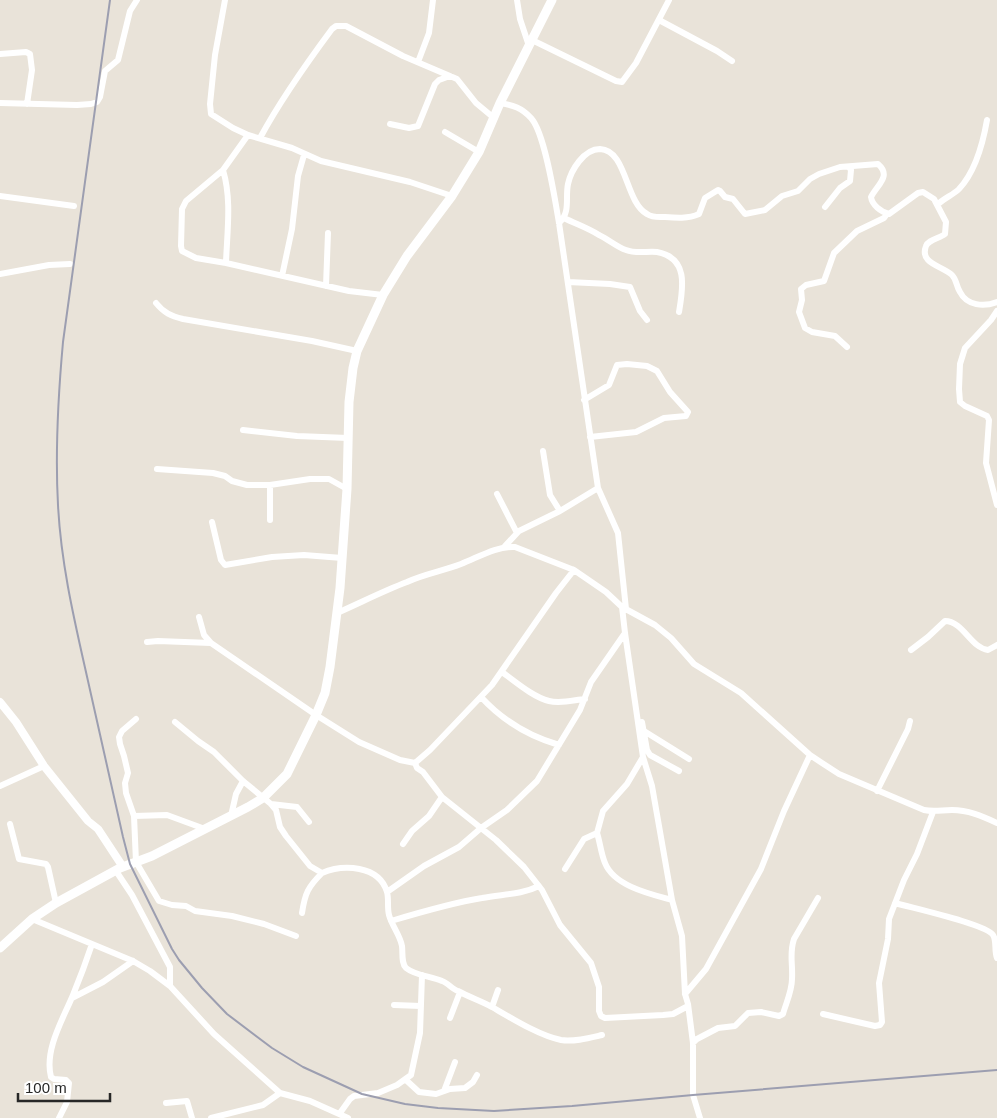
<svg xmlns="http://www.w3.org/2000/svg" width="997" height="1118" viewBox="0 0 997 1118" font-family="Arial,sans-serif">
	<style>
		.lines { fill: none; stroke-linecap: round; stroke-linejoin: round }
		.minor { stroke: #fff; stroke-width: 6 }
		.tertiary { stroke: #fff; stroke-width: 8 }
		.secondary { stroke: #fff; stroke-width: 9 }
		.rail { stroke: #9c9eb0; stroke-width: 2 }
	</style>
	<rect width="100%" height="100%" fill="#e9e3d9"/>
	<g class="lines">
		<!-- minor -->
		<path class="minor" d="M 225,0 L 215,55 L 210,104 L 211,114 L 233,128 L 248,135 L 292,148 L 321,161 L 410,182 L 452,196
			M 517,0 L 520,19 L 529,46
			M 659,20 L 717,51 L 732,61
			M 532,40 L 616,81 L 622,82 L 636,63 L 669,0
			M 0,54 L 26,52 L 30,54 L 32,70 L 27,104
			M 418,62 L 429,33 L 433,0
			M 0,103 L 77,105 L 91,104 L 97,102 L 100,97 L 105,71 L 118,60 L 130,11 L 137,0
			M 500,103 C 513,105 522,108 531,118 C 545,133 555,200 559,223 L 598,488 L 618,533 L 626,609
			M 390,124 L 409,128 L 418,126 L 435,84 L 439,80 L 450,76
			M 445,132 L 479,152
			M 248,135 L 223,170 L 186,201 L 182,209 L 181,246 L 182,251 L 196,258 L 226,263 L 349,291 L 383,295
			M 260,138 C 281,99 306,64 332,29 L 336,26 L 346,26 L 403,56 L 457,79 L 476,103 L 494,118
			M 223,170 C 232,200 227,232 226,263
			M 0,196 L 74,206
			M 937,205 C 944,198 953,195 959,189 C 976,171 983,143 987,120
			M 825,207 L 840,188 L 850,181 L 851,170 L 849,167
			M 564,218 C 576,224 588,228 599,235 C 608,239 617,247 626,250 C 636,254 647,251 657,252 C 689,258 683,288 679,312
			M 559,223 C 571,212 565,198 568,184 C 571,170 584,149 600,149 C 627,150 625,202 647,214 C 653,218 659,217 665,217 C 676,218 688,219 699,214 L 705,198 L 718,190 L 720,191 L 725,197 L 733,199 L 745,214 L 765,210 L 782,196 L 798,191 L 810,179 L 819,174 L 840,167 L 878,164 C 892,176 877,185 871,197 C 872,205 881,212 889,214 L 918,193 L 923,192 L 934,199 L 946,222 L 945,234 C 940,238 928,240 926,246 C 919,264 943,266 952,275 C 957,280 956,286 960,292 C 967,306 984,307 997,302
			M 0,274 L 49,265 L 70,264
			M 282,276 L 292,229 L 298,176 L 304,155
			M 568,282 L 610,284 L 630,287 L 640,311 L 647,320
			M 326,286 L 328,233
			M 156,303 C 164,313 171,316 183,319 L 312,341 L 357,351
			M 997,311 L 991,320 L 965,348 L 960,364 L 959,389 L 960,402 L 965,406 L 987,416 L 989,420 L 986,463 L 997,505
			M 847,347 L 835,336 L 812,332 L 805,328 L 799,312 L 802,300 L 801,289 L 806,285 L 824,281 L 834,253 L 857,231 L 884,218 L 887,214
			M 584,400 L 609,385 L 617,365 L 627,364 L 647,366 L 657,371 L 670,392 L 688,412 L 686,416 L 664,418 L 636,432 L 590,437
			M 243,430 L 297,436 L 348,438
			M 543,451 L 550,495 L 560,511
			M 157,469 L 213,473 L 225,476 L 232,481 L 247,485 L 270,485 L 310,479 L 329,479 L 347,489
			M 270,485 L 270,520
			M 497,494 L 517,533
			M 212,522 L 221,560 L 225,565 L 272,557 L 304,555 L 342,558
			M 505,546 L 519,531 L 560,511 L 598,488
			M 622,607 L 625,633 L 643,757 L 652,786 L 672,900 L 682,936 L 685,994 L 688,1004 L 693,1043 L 693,1095 L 700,1118
			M 337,613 C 360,603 383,591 407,582 C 424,574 443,571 461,564 C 479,557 496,546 515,547 L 574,570 L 606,592 L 622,607 L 655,625 L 671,638 L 694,664 L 741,693 L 810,755 L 822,763 L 839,774 L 924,810 C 934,812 942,810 952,810 C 968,810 982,816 997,823
			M 199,617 L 204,635 L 211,643
			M 147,642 L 158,641 L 211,643 L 316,715 L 359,742 L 400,760 L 415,763 L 430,750 L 492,685 L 556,593 L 574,570
			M 911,650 L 928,637 L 945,621 C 963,621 971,648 988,650 L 997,645
			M 502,672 C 516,682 533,697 549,701 C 561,704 574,700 585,699
			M 481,697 C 503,721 528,736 559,745
			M 136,719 L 122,731 L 119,737 L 120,744 L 124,756 L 128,773 L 125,783 L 126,793 L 134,816 L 136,862 L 159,901 L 172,905 L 186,906 L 195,911 L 232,916 L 264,924 L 296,936
			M 175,722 L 198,741 L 214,752 L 243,781 L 271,804 L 276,810 L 280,827 L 286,836 L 310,866 L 322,873 C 343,864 379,865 387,892 C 389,899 387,907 389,915 C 392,926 400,935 402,946 C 403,953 401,963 406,968 C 416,976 431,976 442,981 C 448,983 452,989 458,991 C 469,997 481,1001 492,1007 C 511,1018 540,1036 561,1040 C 574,1042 589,1038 602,1035
			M 642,722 L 647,750 L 650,755 L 679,771
			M 644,731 L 689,759
			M 415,763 L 417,768 L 423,772 L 442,797 L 496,840 L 524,867 L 542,890 L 560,925 L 591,963 L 599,987 L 599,1011 L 601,1016 L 605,1018 L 663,1015 L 673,1014 L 688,1006
			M 0,786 L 44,766
			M 877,791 L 908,729 L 910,721
			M 271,804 L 297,807 L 309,822
			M 134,816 L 167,815 L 205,829
			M 231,816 L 236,794 L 243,781
			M 10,824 L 19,859 L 46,864 L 48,867 L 56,903
			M 597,833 C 600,842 601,854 605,863 C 614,886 650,894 672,900
			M 403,844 L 412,831 L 429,816 L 442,797
			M 565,869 L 584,839 L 597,833 L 603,811 L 627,784 L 643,757
			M 116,871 L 132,895 L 170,967 L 170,986
			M 387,892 L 424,866 L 459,847 L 481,828 L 507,810 L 537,781 L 580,710 L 591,682 L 625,633
			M 895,903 C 912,908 986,924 993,935 C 997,941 994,951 997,958
			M 302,913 C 305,893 308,887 322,873
			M 32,919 L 133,961 L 150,971 L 170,986 L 214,1034 L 280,1093 L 310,1101 L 348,1118
			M 391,921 C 421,912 451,903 482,898 C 502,894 521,895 539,886
			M 685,994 L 706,969 L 761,869 L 784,811 L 810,755
			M 72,998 L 103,982 L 133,961
			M 394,1005 L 421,1006
			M 492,1007 L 498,990
			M 823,1014 L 875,1026 L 880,1025 L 882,1022 L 879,983 L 888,939 L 889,919 L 904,880 L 917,854 L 933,812
			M 450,1018 L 460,992
			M 693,1043 L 697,1039 L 718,1028 L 735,1026 L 748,1013 L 761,1012 L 779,1016 L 783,1014 C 786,1003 792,991 792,979 C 793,963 789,954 794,939 L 818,898
			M 406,1080 L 419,1092 L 436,1094 L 450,1089 L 465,1088 L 473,1082 L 477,1075
			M 444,1091 L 455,1062
			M 166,1103 L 187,1101 L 192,1118
			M 340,1113 L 350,1099 L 354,1096 L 378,1093 L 397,1085 L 411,1075 L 420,1033 L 422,975
			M 59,1118 L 67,1102 L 69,1083 L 66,1080 L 54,1079 L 51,1077 C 44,1050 63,1019 73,995 C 80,978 86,962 92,944
			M 211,1118 L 263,1105 L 280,1093"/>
		<!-- tertiary -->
		<path class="tertiary" d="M 0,702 L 16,722 L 44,766 L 88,821 L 98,829 L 123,867"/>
		<!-- secondary -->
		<path class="secondary" d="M 0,948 L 32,919 L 56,903 L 120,868 L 152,856 L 248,807 L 263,798 L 287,774 L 316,715 L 325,693 L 330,667 L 340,588 L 347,489 L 349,402 L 353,368 L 357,351 L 383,295 L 407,256 L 452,196 L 479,152 L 500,103 L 552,0"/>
		<!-- rail -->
		<path class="rail" d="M 110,0 L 63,342 C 58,397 55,451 58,505 C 61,565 75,623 88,681 C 100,733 111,785 123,837 L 130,864 L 172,949 L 179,960 L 202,988 L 227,1014 L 272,1048 L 303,1067 L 362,1094 L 405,1104 L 438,1108 L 494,1111 L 572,1106 L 693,1095 L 997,1070"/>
	</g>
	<!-- scale -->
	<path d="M18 1093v8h92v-8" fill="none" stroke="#272727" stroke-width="2.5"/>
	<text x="25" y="1093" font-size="15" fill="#272727" stroke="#ffffff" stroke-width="4" paint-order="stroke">100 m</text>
</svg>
